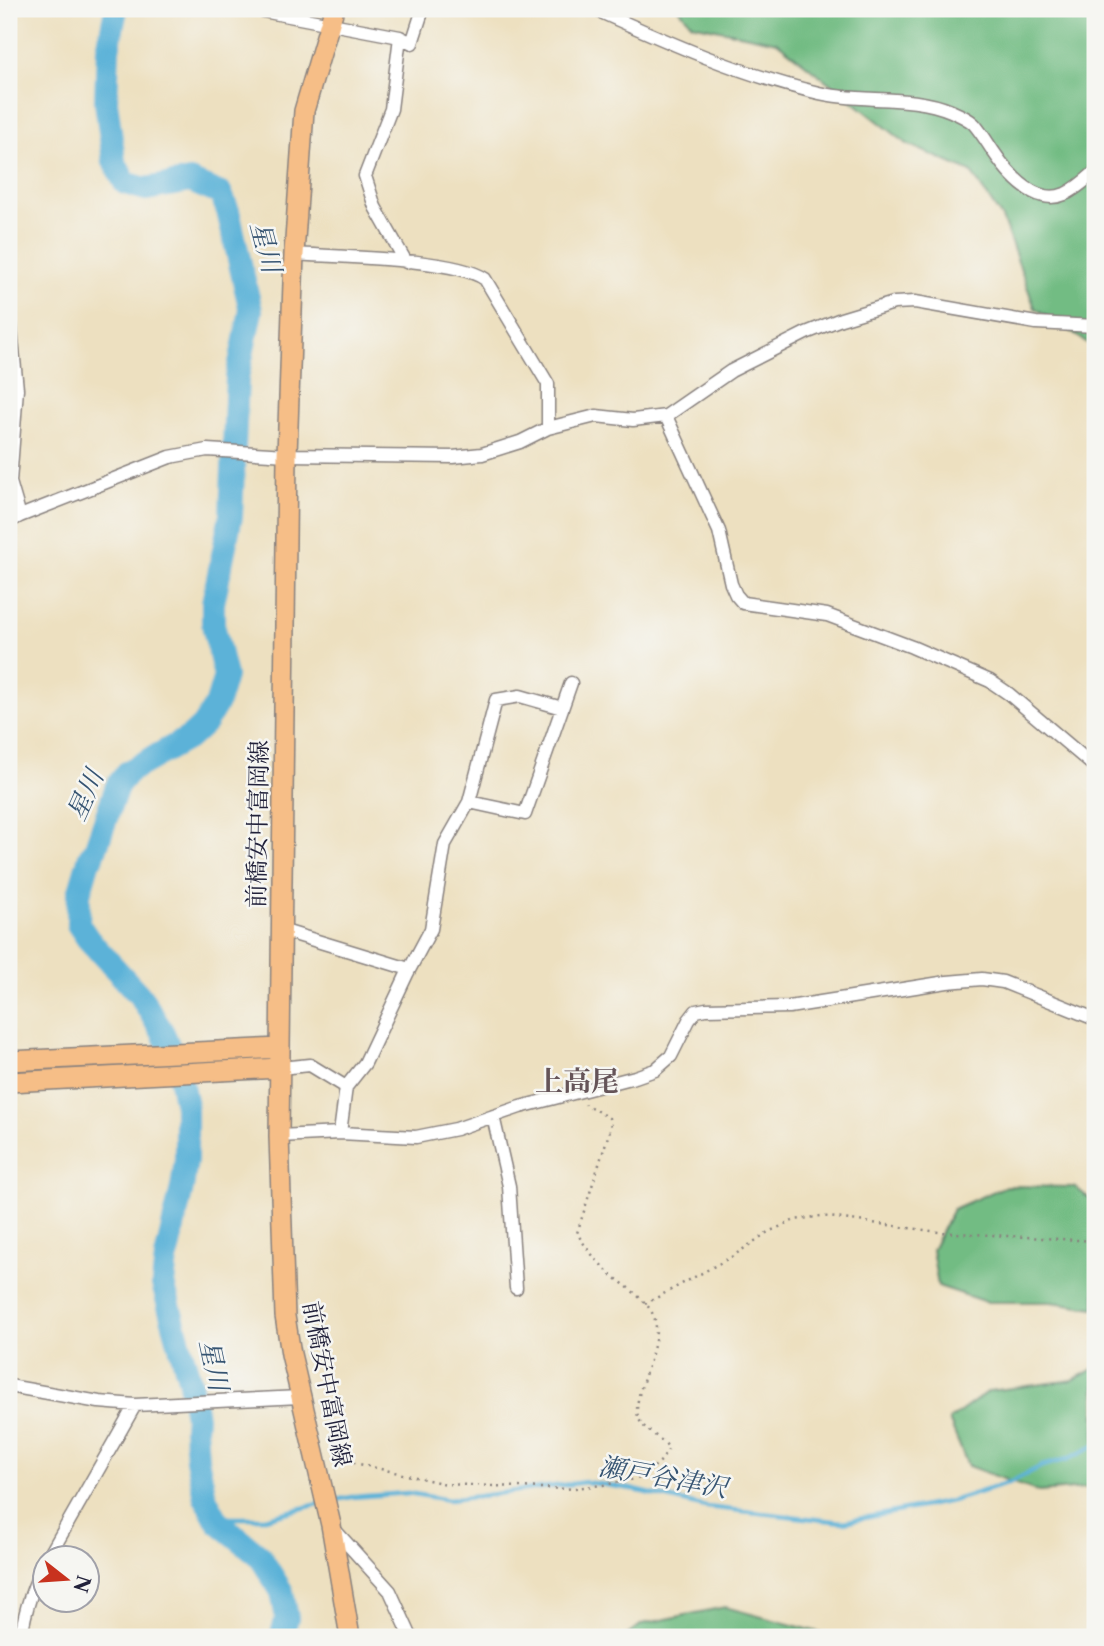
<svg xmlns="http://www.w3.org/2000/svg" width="1104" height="1646" viewBox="0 0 1104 1646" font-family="'Libre Caslon Text','Noto Serif JP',serif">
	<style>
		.forest { fill: #72bc83; stroke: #4a6f5f; stroke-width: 2 }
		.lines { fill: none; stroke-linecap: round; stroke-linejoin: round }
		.stream { stroke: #5bb2d8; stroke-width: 4.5 }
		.river { stroke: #5bb2d8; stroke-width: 24 }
		.street-casing { stroke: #88817e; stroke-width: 15 }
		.primary-casing { stroke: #88817e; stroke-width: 22 }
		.path { stroke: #88817e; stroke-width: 2.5; stroke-dasharray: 2 5; stroke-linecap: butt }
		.street { stroke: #fff; stroke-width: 12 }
		.primary { stroke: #f6be87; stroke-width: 19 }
		.labels { text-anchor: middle; stroke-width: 5; stroke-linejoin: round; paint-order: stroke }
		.street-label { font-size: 24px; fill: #22223b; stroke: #f6f6f2 }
		.water-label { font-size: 26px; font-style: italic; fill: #365472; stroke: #f6f6f2 }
		.quarter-label { font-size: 28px; font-weight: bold; fill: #655458; stroke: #f6f6f2 }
	</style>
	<rect width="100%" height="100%" fill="#f6f6f2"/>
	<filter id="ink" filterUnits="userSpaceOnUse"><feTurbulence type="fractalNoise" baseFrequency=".0143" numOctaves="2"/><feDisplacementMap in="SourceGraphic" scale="14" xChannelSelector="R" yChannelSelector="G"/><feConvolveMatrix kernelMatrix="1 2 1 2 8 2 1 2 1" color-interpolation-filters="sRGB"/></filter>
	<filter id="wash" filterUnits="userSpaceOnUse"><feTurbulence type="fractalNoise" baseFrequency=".00686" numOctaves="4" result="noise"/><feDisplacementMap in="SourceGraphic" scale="28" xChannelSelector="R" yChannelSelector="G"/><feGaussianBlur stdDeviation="1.57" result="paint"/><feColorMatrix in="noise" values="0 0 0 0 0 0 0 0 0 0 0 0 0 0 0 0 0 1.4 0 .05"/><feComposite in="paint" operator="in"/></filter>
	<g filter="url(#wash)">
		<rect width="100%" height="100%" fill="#ede0c0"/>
		<!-- forest -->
		<path class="forest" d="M 679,9 L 1095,9 L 1095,348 L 1035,308 L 1002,218 L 971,172 L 907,144 L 777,42 L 692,24 Z
			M 1006,1186 L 1075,1187 L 1095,1203 L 1095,1308 L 1051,1302 L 986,1302 L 938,1286 L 932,1250 L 953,1209 Z
			M 1095,1368 L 1095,1487 L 1039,1492 L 968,1466 L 949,1420 L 989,1391 L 1073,1380 Z
			M 725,1607 L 837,1637 L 625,1637 L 642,1624 Z"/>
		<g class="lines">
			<!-- stream -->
			<path class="stream" d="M 331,1501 L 351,1497 L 408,1493 L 449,1500 L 586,1482 L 626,1488 L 706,1507 L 843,1522 L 952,1501 L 1009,1483 L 1042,1466 L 1068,1459 L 1095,1446
				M 216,1518 L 265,1518 L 322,1503"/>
			<!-- river -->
			<path class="river" d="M 116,9 L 108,49 L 106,102 L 114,161 L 125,183 L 146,189 L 190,181 L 221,194 L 228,211 L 251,311 L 237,378 L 231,516 L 213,603 L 213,624 L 225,676 L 217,703 L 205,723 L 190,737 L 128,772 L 117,786 L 93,856 L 90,856 L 79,894 L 78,924 L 88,939 L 141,997 L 163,1033 L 179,1071 L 186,1106 L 186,1160 L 182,1188 L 166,1258 L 163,1284 L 190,1382 L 196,1417 L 195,1428 L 197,1459 L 205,1497 L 218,1522 L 259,1555 L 282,1592 L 287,1618 L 281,1637"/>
		</g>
	</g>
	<g filter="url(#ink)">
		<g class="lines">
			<defs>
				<path id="street" d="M 252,9 L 400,37 L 412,43 L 423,9
					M 594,9 C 667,42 741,75 819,93 C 861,103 912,94 951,111 C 958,114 969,119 974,124 C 981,132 987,142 993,151 C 1007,172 1034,207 1065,194 C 1076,189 1086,180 1095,172
					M 400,37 L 391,109 L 365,176 L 375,207 L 406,262
					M 294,254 C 336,257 455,258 485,279 L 548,384 L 548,428
					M 9,308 L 17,389 L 10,482 L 20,516 L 9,522
					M 666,416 L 719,531 L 731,584 L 736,595 L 743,603 L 827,615 L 912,647 L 990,681 L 1009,694 L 1095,767
					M 20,516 L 170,457 L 207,450 L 287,455 L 453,457 L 482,454 L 520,442 L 548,428 L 596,416 L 633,420 L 666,416 L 731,371 L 806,333 L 841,319 L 894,303 L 915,302 L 1036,323 L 1095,326
					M 469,802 L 525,814 L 571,683
					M 281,930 L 409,969
					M 280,1068 L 310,1065 L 346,1087
					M 493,1116 L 509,1186 L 516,1288
					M 340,1133 L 346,1087 L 365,1063 L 407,974 L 431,929 L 445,844 L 469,802 L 496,700 L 520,696 L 562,708
					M 279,1136 L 340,1133 L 416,1137 L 456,1129 L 520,1107 L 635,1077 L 655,1070 L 671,1056 L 689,1020 L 696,1011 L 706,1009 L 789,1007 L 947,982 L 982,979 L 1003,982 L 1095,1019
					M 9,1386 L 99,1402 L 135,1405 L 300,1397
					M 333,1528 L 390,1591 L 411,1637
					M 48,1558 L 135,1405
					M 21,1637 C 25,1610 32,1586 46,1562"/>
				<path id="primary" d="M 334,9 L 304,111 L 294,254 L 287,455 L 279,1136 L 285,1316 L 291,1354 L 331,1525 L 350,1637
					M 9,1061 L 280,1048
					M 9,1082 L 280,1068"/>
			</defs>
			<!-- street casing -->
			<use href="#street" class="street-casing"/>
			<!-- primary casing -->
			<use href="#primary" class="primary-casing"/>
			<!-- path -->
			<path class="path" d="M 645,1304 L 733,1256 L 768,1232 L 795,1220 L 821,1216 L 939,1232 L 1095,1241
				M 333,1458 L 446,1484 L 566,1489 L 603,1485 L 641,1478 L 662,1460 L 669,1448 C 661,1437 644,1431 639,1419 C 629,1397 662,1351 655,1320 C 650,1300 621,1284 607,1271 C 595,1259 586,1248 577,1233 L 611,1127 L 609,1118 L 585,1104"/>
			<!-- street -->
			<use href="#street" class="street"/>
			<!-- primary -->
			<use href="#primary" class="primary"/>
		</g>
	</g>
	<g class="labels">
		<!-- street labels -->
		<g class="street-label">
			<text transform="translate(258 824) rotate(-89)" y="8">前橋安中富岡線</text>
			<text transform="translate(327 1384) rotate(79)" y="8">前橋安中富岡線</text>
		</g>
		<!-- water labels -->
		<g class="water-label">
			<text transform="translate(266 247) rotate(75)" y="9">星川</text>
			<text transform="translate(85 795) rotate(-66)" y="9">星川</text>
			<text transform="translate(214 1365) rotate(78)" y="9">星川</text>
			<text transform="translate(663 1477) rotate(10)" y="9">瀬戸谷津沢</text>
		</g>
		<!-- quarter labels -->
		<g class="quarter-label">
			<text x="577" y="1091">上高尾</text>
		</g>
	</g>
	<!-- margin -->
	<rect width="1104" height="1646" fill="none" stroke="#f6f6f2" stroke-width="35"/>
	<!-- north arrow -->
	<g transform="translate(66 1579) rotate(107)"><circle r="33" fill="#f6f6f2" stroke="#a1a1a9" stroke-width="2"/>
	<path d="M0-5L12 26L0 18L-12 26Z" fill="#c8321e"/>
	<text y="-10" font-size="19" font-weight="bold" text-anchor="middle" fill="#22223b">N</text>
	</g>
</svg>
